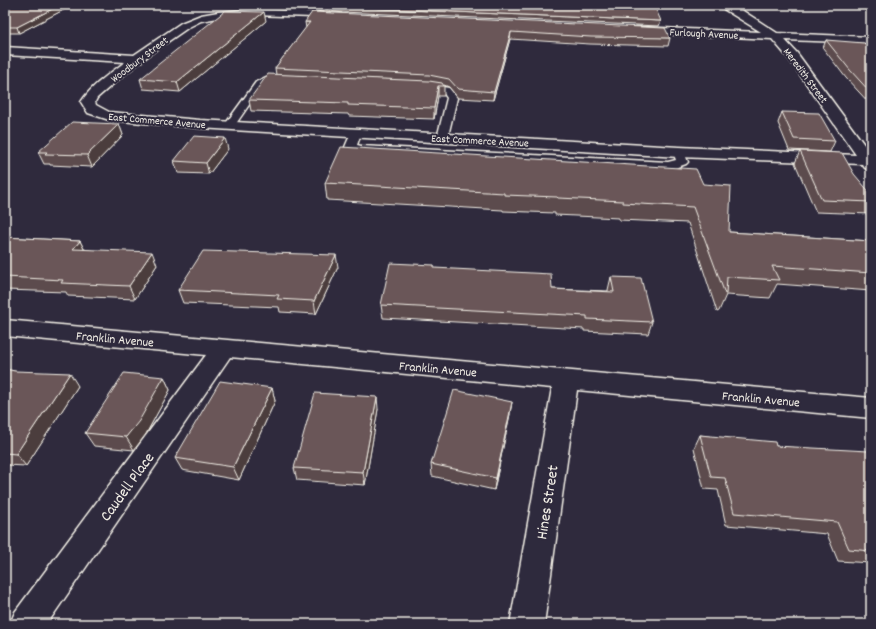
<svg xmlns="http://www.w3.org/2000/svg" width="876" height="629" viewBox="0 0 876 629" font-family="Dekko,sans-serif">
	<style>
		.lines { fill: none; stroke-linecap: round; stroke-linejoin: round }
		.service-casing { stroke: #f4f1e8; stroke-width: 3 }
		.minor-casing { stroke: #f4f1e8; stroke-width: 3 }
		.service { fill: #2f2a3d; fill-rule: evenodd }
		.minor { fill: #2f2a3d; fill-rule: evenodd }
		.wall { fill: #5c4b4d; stroke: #f4f1e8 }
		.shaded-wall { fill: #4b3d3e; stroke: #f4f1e8 }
		.building { fill: #6b5759; stroke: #f4f1e8 }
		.labels { text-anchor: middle; stroke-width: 4; stroke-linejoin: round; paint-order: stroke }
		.far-street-label { font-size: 11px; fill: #f4f1e8; stroke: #2f2a3d }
		.street-label { font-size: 13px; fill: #f4f1e8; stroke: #2f2a3d }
		.near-street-label { font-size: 16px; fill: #f4f1e8; stroke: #2f2a3d }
	</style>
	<rect width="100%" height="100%" fill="#2f2a3d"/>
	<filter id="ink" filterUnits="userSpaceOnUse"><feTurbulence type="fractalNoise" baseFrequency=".025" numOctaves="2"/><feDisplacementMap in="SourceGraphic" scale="8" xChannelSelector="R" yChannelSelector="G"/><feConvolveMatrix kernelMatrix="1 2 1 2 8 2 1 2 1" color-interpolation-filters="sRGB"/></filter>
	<g filter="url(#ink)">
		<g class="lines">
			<defs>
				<path id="service" d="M 266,77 L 283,77 L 288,80 C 282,86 271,81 262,86 L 233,128 L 225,128 L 224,126 L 256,82 Z
					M 424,84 L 449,88 L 457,98 L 447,140 L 439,140 L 437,138 L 447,98 L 443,92 L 421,89 L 419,87 L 421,85 Z
					M 356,130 L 361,133 L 357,145 L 361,146 L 668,162 L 676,160 L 673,152 L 675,150 L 683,150 L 688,162 L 686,164 L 669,170 L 361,152 L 347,149 L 345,147 L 351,133 Z"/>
				<path id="minor" d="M 717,5 L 731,5 L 740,9 L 777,33 L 871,37 L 871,43 L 785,40 L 797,53 L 871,154 L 871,170 L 865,168 L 862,164 L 679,157 L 200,128 L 109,120 L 88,113 L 81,102 C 92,85 109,74 125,62 L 5,55 L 5,47 L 134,55 L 181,23 L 201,15 L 218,12 L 253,9 L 340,13 L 345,16 L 344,18 L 253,15 L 218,18 L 201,21 L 189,27 L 153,52 L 120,78 L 97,98 L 95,102 L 96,105 L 109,112 L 200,120 L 679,147 L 856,155 L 789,59 L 772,39 L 636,33 L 631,30 L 636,27 L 761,32 Z
					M 5,320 L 871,398 L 871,418 L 577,390 L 544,624 L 510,624 L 552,388 L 230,357 L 47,624 L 10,624 L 15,612 L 206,355 L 5,336 Z"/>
			</defs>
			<!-- service casing -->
			<use href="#service" class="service-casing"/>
			<!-- minor casing -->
			<use href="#minor" class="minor-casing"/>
			<!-- service -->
			<use href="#service" class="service"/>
			<!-- minor -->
			<use href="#minor" class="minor"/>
		</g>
		<!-- wall -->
		<path class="wall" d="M 5,5 L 73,5 L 19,33 L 5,33 Z
			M 318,6 L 661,21 L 659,26 L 319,11 Z
			M 266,21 L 180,92 L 143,89 L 140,79 Z
			M 305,22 L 670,38 L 668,46 L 590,44 L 510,39 L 493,100 L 458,98 L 449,87 L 444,85 L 444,96 L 438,96 L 434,119 L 349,116 L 348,114 L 251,111 L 249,100 L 276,75 L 275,68 L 306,28 Z
			M 826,40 L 871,50 L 871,105 L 846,78 L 823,48 Z
			M 782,112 L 835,141 L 830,152 L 789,150 L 778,123 Z
			M 119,124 L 123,135 L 92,167 L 50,165 L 50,164 L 44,164 L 38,152 Z
			M 228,149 L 209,174 L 178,173 L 174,161 Z
			M 800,151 L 871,194 L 871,214 L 816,212 L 795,163 Z
			M 325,183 L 703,184 L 729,232 L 871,241 L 871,291 L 777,284 L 770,298 L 726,295 L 719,311 L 717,312 L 688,223 L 619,220 L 619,218 L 555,215 L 555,213 L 503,211 L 503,210 L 327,200 Z
			M 5,237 L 80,241 L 84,249 L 157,265 L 135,299 L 68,296 L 66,292 L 5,290 Z
			M 434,265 L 434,268 L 552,289 L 608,291 L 608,290 L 611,277 L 652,322 L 648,334 L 584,331 L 584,329 L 383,318 L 381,305 Z
			M 338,267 L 316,314 L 280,312 L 279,307 L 183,303 L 178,290 Z
			M 5,369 L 78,386 L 26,466 L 5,465 Z
			M 164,377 L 170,390 L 146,434 L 134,450 L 94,446 L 85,433 Z
			M 272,388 L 275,401 L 239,480 L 182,470 L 175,458 Z
			M 378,409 L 365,485 L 297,480 L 294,468 Z
			M 510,414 L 494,490 L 432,476 L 431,464 Z
			M 700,435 L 776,446 L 871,456 L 871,563 L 838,561 L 827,534 L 726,525 L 718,490 L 704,489 L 694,448 Z"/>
		<!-- shaded-wall -->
		<path class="shaded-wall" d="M 60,5 L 73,5 L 19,33 L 17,27 Z
			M 264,12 L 266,21 L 180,92 L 177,82 Z
			M 511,32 L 510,39 L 493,100 L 494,92 Z
			M 438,86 L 438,96 L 434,119 L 434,108 Z
			M 119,124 L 123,135 L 92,167 L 87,155 Z
			M 225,138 L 228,149 L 209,174 L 206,163 Z
			M 80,241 L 86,253 L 73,249 Z
			M 152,252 L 157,265 L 135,299 L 129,286 Z
			M 336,255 L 338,267 L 316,314 L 314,301 Z
			M 70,373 L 78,386 L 26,466 L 16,454 Z
			M 164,377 L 170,390 L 146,434 L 134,450 L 126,437 Z
			M 272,388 L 275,401 L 239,480 L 233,467 Z
			M 377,397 L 378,409 L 365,485 L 363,472 Z
			M 512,402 L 510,414 L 494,490 L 496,478 Z"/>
		<!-- building -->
		<path class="building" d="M 5,5 L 60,5 L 17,27 L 5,27 Z
			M 318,5 L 654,5 L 661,21 L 318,6 Z
			M 225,11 L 264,12 L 177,82 L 140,79 Z
			M 312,12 L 665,28 L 670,38 L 591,37 L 511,32 L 494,92 L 458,89 L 449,79 L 429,75 L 275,68 L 310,22 L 305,22 Z
			M 826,40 L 864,43 L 871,50 L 871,93 L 850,70 Z
			M 268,74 L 429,81 L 442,83 L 444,86 L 438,86 L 434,108 L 348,105 L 348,103 L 249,100 Z
			M 782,112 L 819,113 L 835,141 L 794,139 Z
			M 72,122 L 119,124 L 87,155 L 45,154 L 47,152 L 38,152 Z
			M 194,136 L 225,138 L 206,163 L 174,161 Z
			M 341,147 L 696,169 L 703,184 L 731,186 L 729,232 L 871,241 L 871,273 L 772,266 L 779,280 L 727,277 L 726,294 L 725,294 L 693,207 L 623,203 L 623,201 L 558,198 L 557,197 L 504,195 L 504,193 L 325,183 Z
			M 800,151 L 842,153 L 854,174 L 871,194 L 871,202 L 822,200 Z
			M 5,237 L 80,241 L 73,249 L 152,252 L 129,286 L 61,283 L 63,280 L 5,277 Z
			M 203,251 L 336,255 L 314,301 L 277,299 L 279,295 L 178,290 Z
			M 390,263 L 434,265 L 434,268 L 551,274 L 552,289 L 614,292 L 611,277 L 641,278 L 652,322 L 587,319 L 587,316 L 381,305 Z
			M 5,369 L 15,371 L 70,373 L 16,454 L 5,453 Z
			M 124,373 L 164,377 L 139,421 L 126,437 L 85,433 Z
			M 220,381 L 272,388 L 233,467 L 175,458 Z
			M 454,390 L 512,402 L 496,478 L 431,464 Z
			M 315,393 L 377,397 L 363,472 L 294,468 Z
			M 700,435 L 775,442 L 776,446 L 868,451 L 871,456 L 871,551 L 849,549 L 837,522 L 734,513 L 725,478 L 711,477 Z
			M 376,622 L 381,624 L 375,624 Z"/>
	</g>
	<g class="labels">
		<!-- far-street labels -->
		<g class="far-street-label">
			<text transform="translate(704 33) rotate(3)" y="4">Furlough Avenue</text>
			<text transform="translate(139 59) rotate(-37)" y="4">Woodbury Street</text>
			<text transform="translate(806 75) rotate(53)" y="4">Meredith Street</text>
			<text transform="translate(157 120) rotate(5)" y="4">East Commerce Avenue</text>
			<text transform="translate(480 140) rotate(3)" y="4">East Commerce Avenue</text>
		</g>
		<!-- street labels -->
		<g class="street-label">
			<text transform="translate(115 338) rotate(5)" y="5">Franklin Avenue</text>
			<text transform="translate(438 368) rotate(5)" y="5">Franklin Avenue</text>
			<text transform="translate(761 398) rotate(5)" y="5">Franklin Avenue</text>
		</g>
		<!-- near-street labels -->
		<g class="near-street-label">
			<text transform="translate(126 486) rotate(-54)" y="6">Caudell Place</text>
			<text transform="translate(546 502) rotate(-81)" y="6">Hines Street</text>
		</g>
	</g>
	<!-- margin -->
	<rect width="876" height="629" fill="none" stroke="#2f2a3d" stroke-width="20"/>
	<rect x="10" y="10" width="856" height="609" fill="none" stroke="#f4f1e8" stroke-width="1.5" filter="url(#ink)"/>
</svg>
